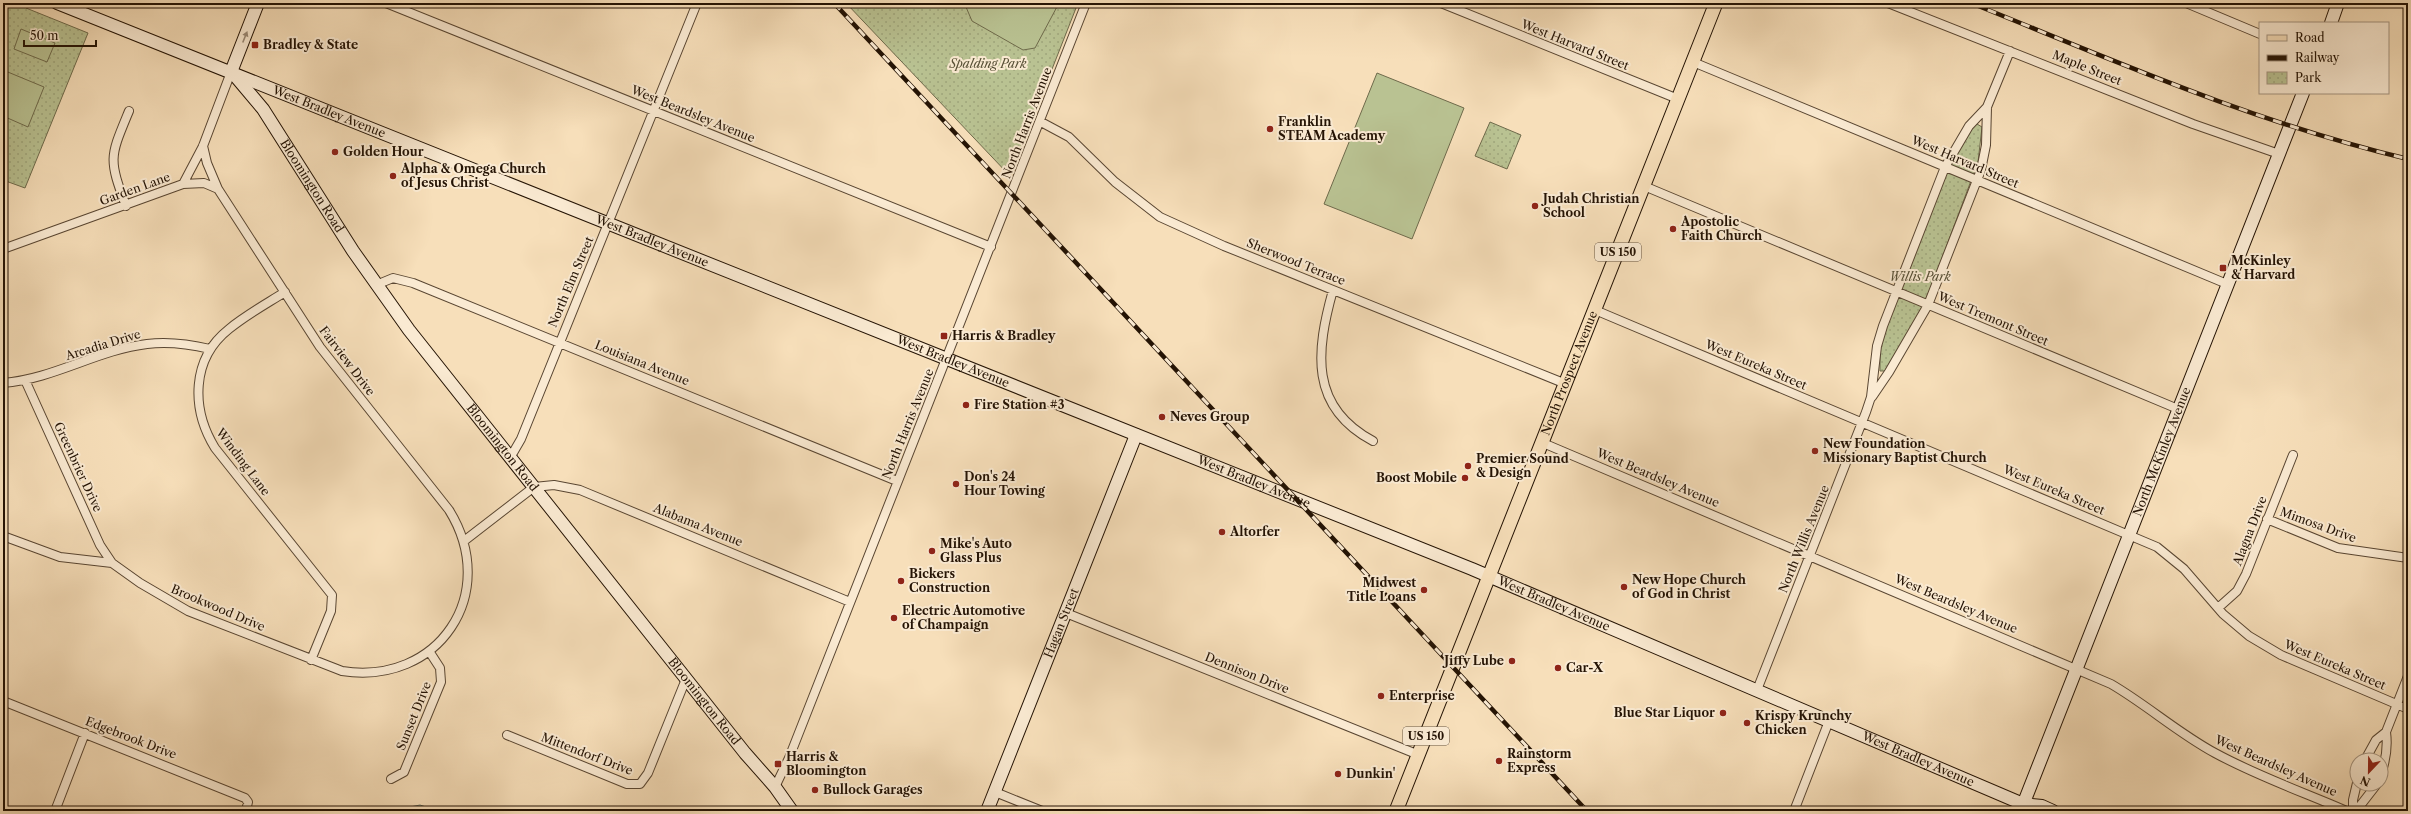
<svg xmlns="http://www.w3.org/2000/svg" width="2411" height="814" viewBox="0 0 2411 814" font-family="'Libre Caslon Text',serif">
	<style>
		.park { fill: url(#park-dots); stroke: #6e6a4b }
		.pitch { fill: #b9c292; stroke: #6e6a4b }
		.water { fill: url(#water-rules); stroke: #6d796a }
		.lines { fill: none; stroke-linecap: round; stroke-linejoin: round }
		.street-casing { stroke: #594632; stroke-width: 10 }
		.secondary-casing { stroke: #241304; stroke-width: 14 }
		.primary-casing { stroke: #241304; stroke-width: 15 }
		.street { stroke: #faead2; stroke-width: 8 }
		.secondary { stroke: #faead2; stroke-width: 12 }
		.primary { stroke: #f7dfba; stroke-width: 13 }
		.rail-casing { stroke: #241304; stroke-width: 4.5 }
		.rail { stroke: #faead2; stroke-width: 3; stroke-dasharray: 9; stroke-linecap: butt }
		.oneway { fill: #9a8975 }
		.poi-dot { fill: #8f2418; stroke: #faead2; stroke-width: 1.5 }
		.labels { text-anchor: middle; stroke-width: 4; stroke-linejoin: round; paint-order: stroke }
		.shield { fill: #faead2; stroke: #645442; stroke-width: 1 }
		.shield-label { font-size: 11px; font-weight: bold; fill: #241304 }
		.poi-label { font-size: 12px; font-weight: bold; fill: #241304; stroke: #faead2; text-anchor: start }
		.street-label { font-size: 12px; fill: #241304; stroke: #faead2 }
		.park-label { font-size: 12px; font-style: italic; fill: #585036; stroke: #faead2 }
	</style>
	<defs>
		<pattern id="park-dots" width="8" height="8" patternUnits="userSpaceOnUse"><rect width="8" height="8" fill="#b9c292"/><path d="M2 2h.1M6 6h.1" fill="none" stroke="#9fa67c" stroke-width="1.8" stroke-linecap="round"/></pattern>
		<pattern id="water-rules" width="6" height="5" patternUnits="userSpaceOnUse"><rect width="6" height="5" fill="#9dbdae"/><path d="M0 2.5h6" fill="none" stroke="#87a294"/></pattern>
	</defs>
	<rect width="100%" height="100%" fill="#f7dfba"/>
	<filter id="stains"><feTurbulence type="fractalNoise" baseFrequency=".005" numOctaves="4"/><feColorMatrix values="0 0 0 0 .2 0 0 0 0 .09 0 0 0 0 .02 0 0 0 .5 -.17"/></filter>
	<radialGradient id="worn" r=".72"><stop offset=".6" stop-color="#630" stop-opacity="0"/><stop offset="1" stop-color="#630" stop-opacity=".3"/></radialGradient>
	<!-- park -->
	<path class="park" d="M 3,3 L 20,3 L 27,6 L 26,8 L 88,33 L 25,188 L 3,180 Z
		M 846,3 L 1078,3 L 1010,176 Z
		M 1490,122 L 1521,135 L 1507,169 L 1475,156 Z
		M 1977,124 L 1982,127 L 1978,162 L 1932,285 L 1915,322 L 1885,371 L 1880,371 L 1880,347 L 1887,326 C 1902,287 1949,144 1977,124 Z"/>
	<!-- pitch -->
	<path class="pitch" d="M 966,3 L 1059,3 L 1035,48 L 1023,50 L 972,21 L 966,7 Z
		M 21,29 L 55,43 L 47,62 L 14,49 Z
		M 3,70 L 44,87 L 28,127 L 3,116 Z
		M 1377,73 L 1464,108 L 1412,239 L 1324,204 Z"/>
	<!-- water -->
	<path class="water" d="M 420,805 L 438,811 L 421,808 L 390,811 Z"/>
	<g class="lines">
		<defs>
			<path id="street" d="M 386,3 L 991,247
				M 1441,3 L 1678,99
				M 1888,3 L 2193,124 L 2279,154
				M 2186,3 L 2260,34
				M 1693,62 L 2227,284
				M 1041,122 L 1069,137 L 1115,182 L 1160,217 L 1224,246 L 1566,384
				M 203,146 L 207,163 L 218,189
				M 1644,186 L 2178,409
				M 126,206 C 108,158 110,157 129,111
				M 3,249 L 183,184 L 203,146 L 231,72
				M 376,285 L 393,278 L 413,283 L 897,481
				M 1333,290 C 1316,351 1309,407 1373,441
				M 285,292 C 266,304 246,315 229,329 C 191,359 191,409 215,448 L 332,595 L 331,611 L 311,660
				M 1595,310 L 2157,547 L 2184,569 L 2223,614 L 2249,636 L 2281,655 L 2408,709
				M 25,380 L 100,545 L 112,563
				M 3,383 C 54,379 97,350 147,344 C 169,341 189,344 210,349
				M 1872,397 L 1889,372 L 1928,305 L 1981,170 L 1986,145 L 1987,107
				M 1543,443 L 2111,684 C 2147,705 2178,733 2215,753 C 2257,776 2303,792 2347,811
				M 510,458 L 521,439 L 697,3
				M 2267,519 L 2338,548 L 2408,558
				M 3,536 L 60,557 L 112,563 L 140,583 L 188,611 L 342,671 C 438,686 501,594 449,510 L 320,347 L 218,189 L 204,183 L 183,184
				M 464,541 L 534,487 L 554,485 L 580,490 L 850,602
				M 2218,608 L 2237,591 L 2246,574 L 2293,455
				M 1066,613 L 1419,755
				M 1757,690 L 1866,412 L 1871,397 L 1877,346 L 1883,326 L 1945,167 L 1969,126 L 1987,107 L 2010,51
				M 3,701 L 245,798 L 248,802 L 246,811
				M 507,735 L 627,784 L 640,784 L 648,773 L 686,679
				M 2365,760 L 2376,740 L 2386,732 L 2408,676
				M 2381,774 C 2386,760 2388,747 2386,732
				M 391,779 L 404,772 L 441,682 L 440,668 L 429,651
				M 775,787 L 789,758 L 1086,3
				M 995,792 L 1042,811
				M 55,811 L 85,733
				M 1794,811 L 1829,721
				M 2353,811 L 2353,800 L 2357,783
				M 2356,811 L 2377,784"/>
			<g id="secondary">
				<path id="s1" d="M 57,3 L 1472,569 L 2023,804 L 2042,806 L 2053,811"/>
				<path d="M 2331,23 L 2338,3"/>
				<path d="M 231,72 L 258,3"/>
				<path id="s2" d="M 236,77 L 263,109 L 353,251 L 409,330 L 745,753 L 775,787 L 792,811"/>
				<path id="s3" d="M 2021,810 L 2303,93"/>
				<path id="s4" d="M 987,811 L 1136,435"/>
			</g>
			<g id="primary">
				<path id="s5" d="M 1396,811 L 1716,3"/>
			</g>
		</defs>
		<!-- street casing -->
		<use href="#street" class="street-casing"/>
		<!-- secondary casing -->
		<use href="#secondary" class="secondary-casing"/>
		<!-- primary casing -->
		<use href="#primary" class="primary-casing"/>
		<!-- street -->
		<use href="#street" class="street"/>
		<!-- secondary -->
		<use href="#secondary" class="secondary"/>
		<!-- primary -->
		<use href="#primary" class="primary"/>
		<defs>
			<path id="rail" d="M 834,3 L 1587,811
				M 1971,3 C 2115,61 2256,123 2408,159"/>
		</defs>
		<!-- rail casing -->
		<use href="#rail" class="rail-casing"/>
		<!-- rail -->
		<use href="#rail" class="rail"/>
	</g>
	<!-- one-way arrows -->
	<defs><path id="oneway-solid" d="M-6-.8H1V-3.2L6.5 0L1 3.2V.8H-6Z"/></defs>
	<use class="oneway" href="#oneway-solid" transform="translate(245 37) rotate(-68)"/>
	<!-- markers -->
	<g class="poi-dot">
		<rect x="251" y="41" width="8" height="8" rx="2"/>
		<circle cx="1270" cy="129" r="4"/>
		<circle cx="335" cy="152" r="4"/>
		<circle cx="393" cy="176" r="4"/>
		<circle cx="1535" cy="206" r="4"/>
		<circle cx="1673" cy="229" r="4"/>
		<rect x="2219" y="264" width="8" height="8" rx="2"/>
		<rect x="940" y="332" width="8" height="8" rx="2"/>
		<circle cx="966" cy="405" r="4"/>
		<circle cx="1162" cy="417" r="4"/>
		<circle cx="1815" cy="451" r="4"/>
		<circle cx="1468" cy="466" r="4"/>
		<circle cx="1465" cy="478" r="4"/>
		<circle cx="956" cy="484" r="4"/>
		<circle cx="1222" cy="532" r="4"/>
		<circle cx="932" cy="551" r="4"/>
		<circle cx="901" cy="581" r="4"/>
		<circle cx="1624" cy="587" r="4"/>
		<circle cx="1424" cy="590" r="4"/>
		<circle cx="894" cy="618" r="4"/>
		<circle cx="1512" cy="661" r="4"/>
		<circle cx="1558" cy="668" r="4"/>
		<circle cx="1381" cy="696" r="4"/>
		<circle cx="1723" cy="713" r="4"/>
		<circle cx="1747" cy="723" r="4"/>
		<circle cx="1499" cy="761" r="4"/>
		<rect x="774" y="760" width="8" height="8" rx="2"/>
		<circle cx="1338" cy="774" r="4"/>
		<circle cx="815" cy="790" r="4"/>
	</g>
	<g class="labels">
		<!-- shield labels -->
		<g class="shield">
			<rect x="1595" y="243" width="46" height="18" rx="3"/>
			<rect x="1403" y="727" width="46" height="18" rx="3"/>
		</g>
		<g class="shield-label">
			<text x="1618" y="256">US 150</text>
			<text x="1426" y="740">US 150</text>
		</g>
		<!-- poi labels -->
		<g class="poi-label">
			<text x="263" y="49">Bradley &amp; State</text>
			<text x="1278" y="126">Franklin<tspan x="1278" dy="14">STEAM Academy</tspan></text>
			<text x="343" y="156">Golden Hour</text>
			<text x="401" y="173">Alpha &amp; Omega Church<tspan x="401" dy="14">of Jesus Christ</tspan></text>
			<text x="1543" y="203">Judah Christian<tspan x="1543" dy="14">School</tspan></text>
			<text x="1681" y="226">Apostolic<tspan x="1681" dy="14">Faith Church</tspan></text>
			<text x="2231" y="265">McKinley<tspan x="2231" dy="14">&amp; Harvard</tspan></text>
			<text x="952" y="340">Harris &amp; Bradley</text>
			<text x="974" y="409">Fire Station #3</text>
			<text x="1170" y="421">Neves Group</text>
			<text x="1823" y="448">New Foundation<tspan x="1823" dy="14">Missionary Baptist Church</tspan></text>
			<text x="1476" y="463">Premier Sound<tspan x="1476" dy="14">&amp; Design</tspan></text>
			<text x="964" y="481">Don's 24<tspan x="964" dy="14">Hour Towing</tspan></text>
			<text x="1457" y="482" text-anchor="end">Boost Mobile</text>
			<text x="1230" y="536">Altorfer</text>
			<text x="940" y="548">Mike's Auto<tspan x="940" dy="14">Glass Plus</tspan></text>
			<text x="909" y="578">Bickers<tspan x="909" dy="14">Construction</tspan></text>
			<text x="1632" y="584">New Hope Church<tspan x="1632" dy="14">of God in Christ</tspan></text>
			<text x="1416" y="587" text-anchor="end">Midwest<tspan x="1416" dy="14">Title Loans</tspan></text>
			<text x="902" y="615">Electric Automotive<tspan x="902" dy="14">of Champaign</tspan></text>
			<text x="1504" y="665" text-anchor="end">Jiffy Lube</text>
			<text x="1566" y="672">Car-X</text>
			<text x="1389" y="700">Enterprise</text>
			<text x="1715" y="717" text-anchor="end">Blue Star Liquor</text>
			<text x="1755" y="720">Krispy Krunchy<tspan x="1755" dy="14">Chicken</tspan></text>
			<text x="1507" y="758">Rainstorm<tspan x="1507" dy="14">Express</tspan></text>
			<text x="786" y="761">Harris &amp;<tspan x="786" dy="14">Bloomington</tspan></text>
			<text x="1346" y="778">Dunkin'</text>
			<text x="823" y="794">Bullock Garages</text>
		</g>
		<!-- street labels -->
		<g class="street-label">
			<text transform="translate(1575 45) rotate(22)" y="4">West Harvard Street</text>
			<text transform="translate(2087 68) rotate(22)" y="4">Maple Street</text>
			<text dy="4" stroke="none"><textPath href="#s1" startOffset="293">West Bradley Avenue</textPath></text>
			<text transform="translate(693 114) rotate(22)" y="4">West Beardsley Avenue</text>
			<text transform="translate(1027 123) rotate(-69)" y="4">North Harris Avenue</text>
			<text transform="translate(1965 162) rotate(23)" y="4">West Harvard Street</text>
			<text dy="4" stroke="none"><textPath href="#s2" startOffset="133">Bloomington Road</textPath></text>
			<text transform="translate(135 189) rotate(-20)" y="4">Garden Lane</text>
			<text dy="4" stroke="none"><textPath href="#s1" startOffset="641">West Bradley Avenue</textPath></text>
			<text transform="translate(1296 262) rotate(22)" y="4">Sherwood Terrace</text>
			<text transform="translate(571 282) rotate(-67)" y="4">North Elm Street</text>
			<text transform="translate(1993 319) rotate(23)" y="4">West Tremont Street</text>
			<text transform="translate(103 345) rotate(-17)" y="4">Arcadia Drive</text>
			<text transform="translate(347 361) rotate(53)" y="4">Fairview Drive</text>
			<text dy="4" stroke="none"><textPath href="#s1" startOffset="965">West Bradley Avenue</textPath></text>
			<text transform="translate(642 363) rotate(22)" y="4">Louisiana Avenue</text>
			<text transform="translate(1756 365) rotate(23)" y="4">West Eureka Street</text>
			<text dy="4" stroke="none"><textPath href="#s5" startOffset="471">North Prospect Avenue</textPath></text>
			<text transform="translate(908 424) rotate(-68)" y="4">North Harris Avenue</text>
			<text dy="4" stroke="none"><textPath href="#s2" startOffset="457">Bloomington Road</textPath></text>
			<text dy="4" stroke="none"><textPath href="#s3" startOffset="385">North McKinley Avenue</textPath></text>
			<text transform="translate(243 462) rotate(53)" y="4">Winding Lane</text>
			<text transform="translate(78 467) rotate(65)" y="4">Greenbrier Drive</text>
			<text transform="translate(1658 478) rotate(23)" y="4">West Beardsley Avenue</text>
			<text dy="4" stroke="none"><textPath href="#s1" startOffset="1289">West Bradley Avenue</textPath></text>
			<text transform="translate(2054 490) rotate(23)" y="4">West Eureka Street</text>
			<text transform="translate(698 525) rotate(22)" y="4">Alabama Avenue</text>
			<text transform="translate(2318 525) rotate(20)" y="4">Mimosa Drive</text>
			<text transform="translate(2250 531) rotate(-69)" y="4">Alagna Drive</text>
			<text transform="translate(1804 539) rotate(-68)" y="4">North Willis Avenue</text>
			<text dy="4" stroke="none"><textPath href="#s1" startOffset="1613">West Bradley Avenue</textPath></text>
			<text transform="translate(1956 604) rotate(23)" y="4">West Beardsley Avenue</text>
			<text transform="translate(218 608) rotate(23)" y="4">Brookwood Drive</text>
			<text dy="4" stroke="none"><textPath href="#s4" startOffset="202">Hagan Street</textPath></text>
			<text transform="translate(2335 665) rotate(23)" y="4">West Eureka Street</text>
			<text transform="translate(1247 673) rotate(22)" y="4">Dennison Drive</text>
			<text dy="4" stroke="none"><textPath href="#s2" startOffset="781">Bloomington Road</textPath></text>
			<text transform="translate(414 716) rotate(-68)" y="4">Sunset Drive</text>
			<text transform="translate(131 738) rotate(21)" y="4">Edgebrook Drive</text>
			<text transform="translate(587 754) rotate(21)" y="4">Mittendorf Drive</text>
			<text dy="4" stroke="none"><textPath href="#s1" startOffset="2009">West Bradley Avenue</textPath></text>
			<text transform="translate(2276 766) rotate(24)" y="4">West Beardsley Avenue</text>
		</g>
		<!-- park labels -->
		<g class="park-label">
			<text x="988" y="68">Spalding Park</text>
			<text x="1920" y="281">Willis Park</text>
		</g>
	</g>
	<!-- margin -->
	<rect width="2411" height="814" fill="none" stroke="#f7dfba" stroke-width="16"/>
	<rect x="4" y="4" width="2403" height="806" fill="none" stroke="#241304" stroke-width="2"/>
	<rect x="8" y="8" width="2395" height="798" fill="none" stroke="#241304"/>
	<!-- legend -->
	<rect x="2259" y="22" width="130" height="72" fill="#faead2" stroke="#a49480"/>
	<rect x="2267" y="35" width="20" height="6" fill="#f7dfba" stroke="#a49480"/>
	<text x="2295" y="42" font-size="12" fill="#241304">Road</text>
	<rect x="2267" y="55" width="20" height="6" fill="#241304" stroke="#a49480"/>
	<text x="2295" y="62" font-size="12" fill="#241304">Railway</text>
	<rect x="2267" y="72" width="20" height="12" fill="url(#park-dots)" stroke="#a49480"/>
	<text x="2295" y="82" font-size="12" fill="#241304">Park</text>
	<!-- north arrow -->
	<g transform="translate(2369 772) rotate(202)"><circle r="19" fill="#faead2" stroke="#a49480"/>
	<path d="M0-3L7 15L0 10L-7 15Z" fill="#8f2418"/>
	<text y="-6" font-size="11" font-weight="bold" text-anchor="middle" fill="#241304">N</text>
	</g>
	<!-- scale -->
	<path d="M24 40v6h72v-6" fill="none" stroke="#241304" stroke-width="2"/>
	<text x="30" y="40" font-size="12" fill="#241304" stroke="#faead2" stroke-width="3" paint-order="stroke">50 m</text>
	<rect width="100%" height="100%" filter="url(#stains)"/>
	<rect width="100%" height="100%" fill="url(#worn)"/>
</svg>
